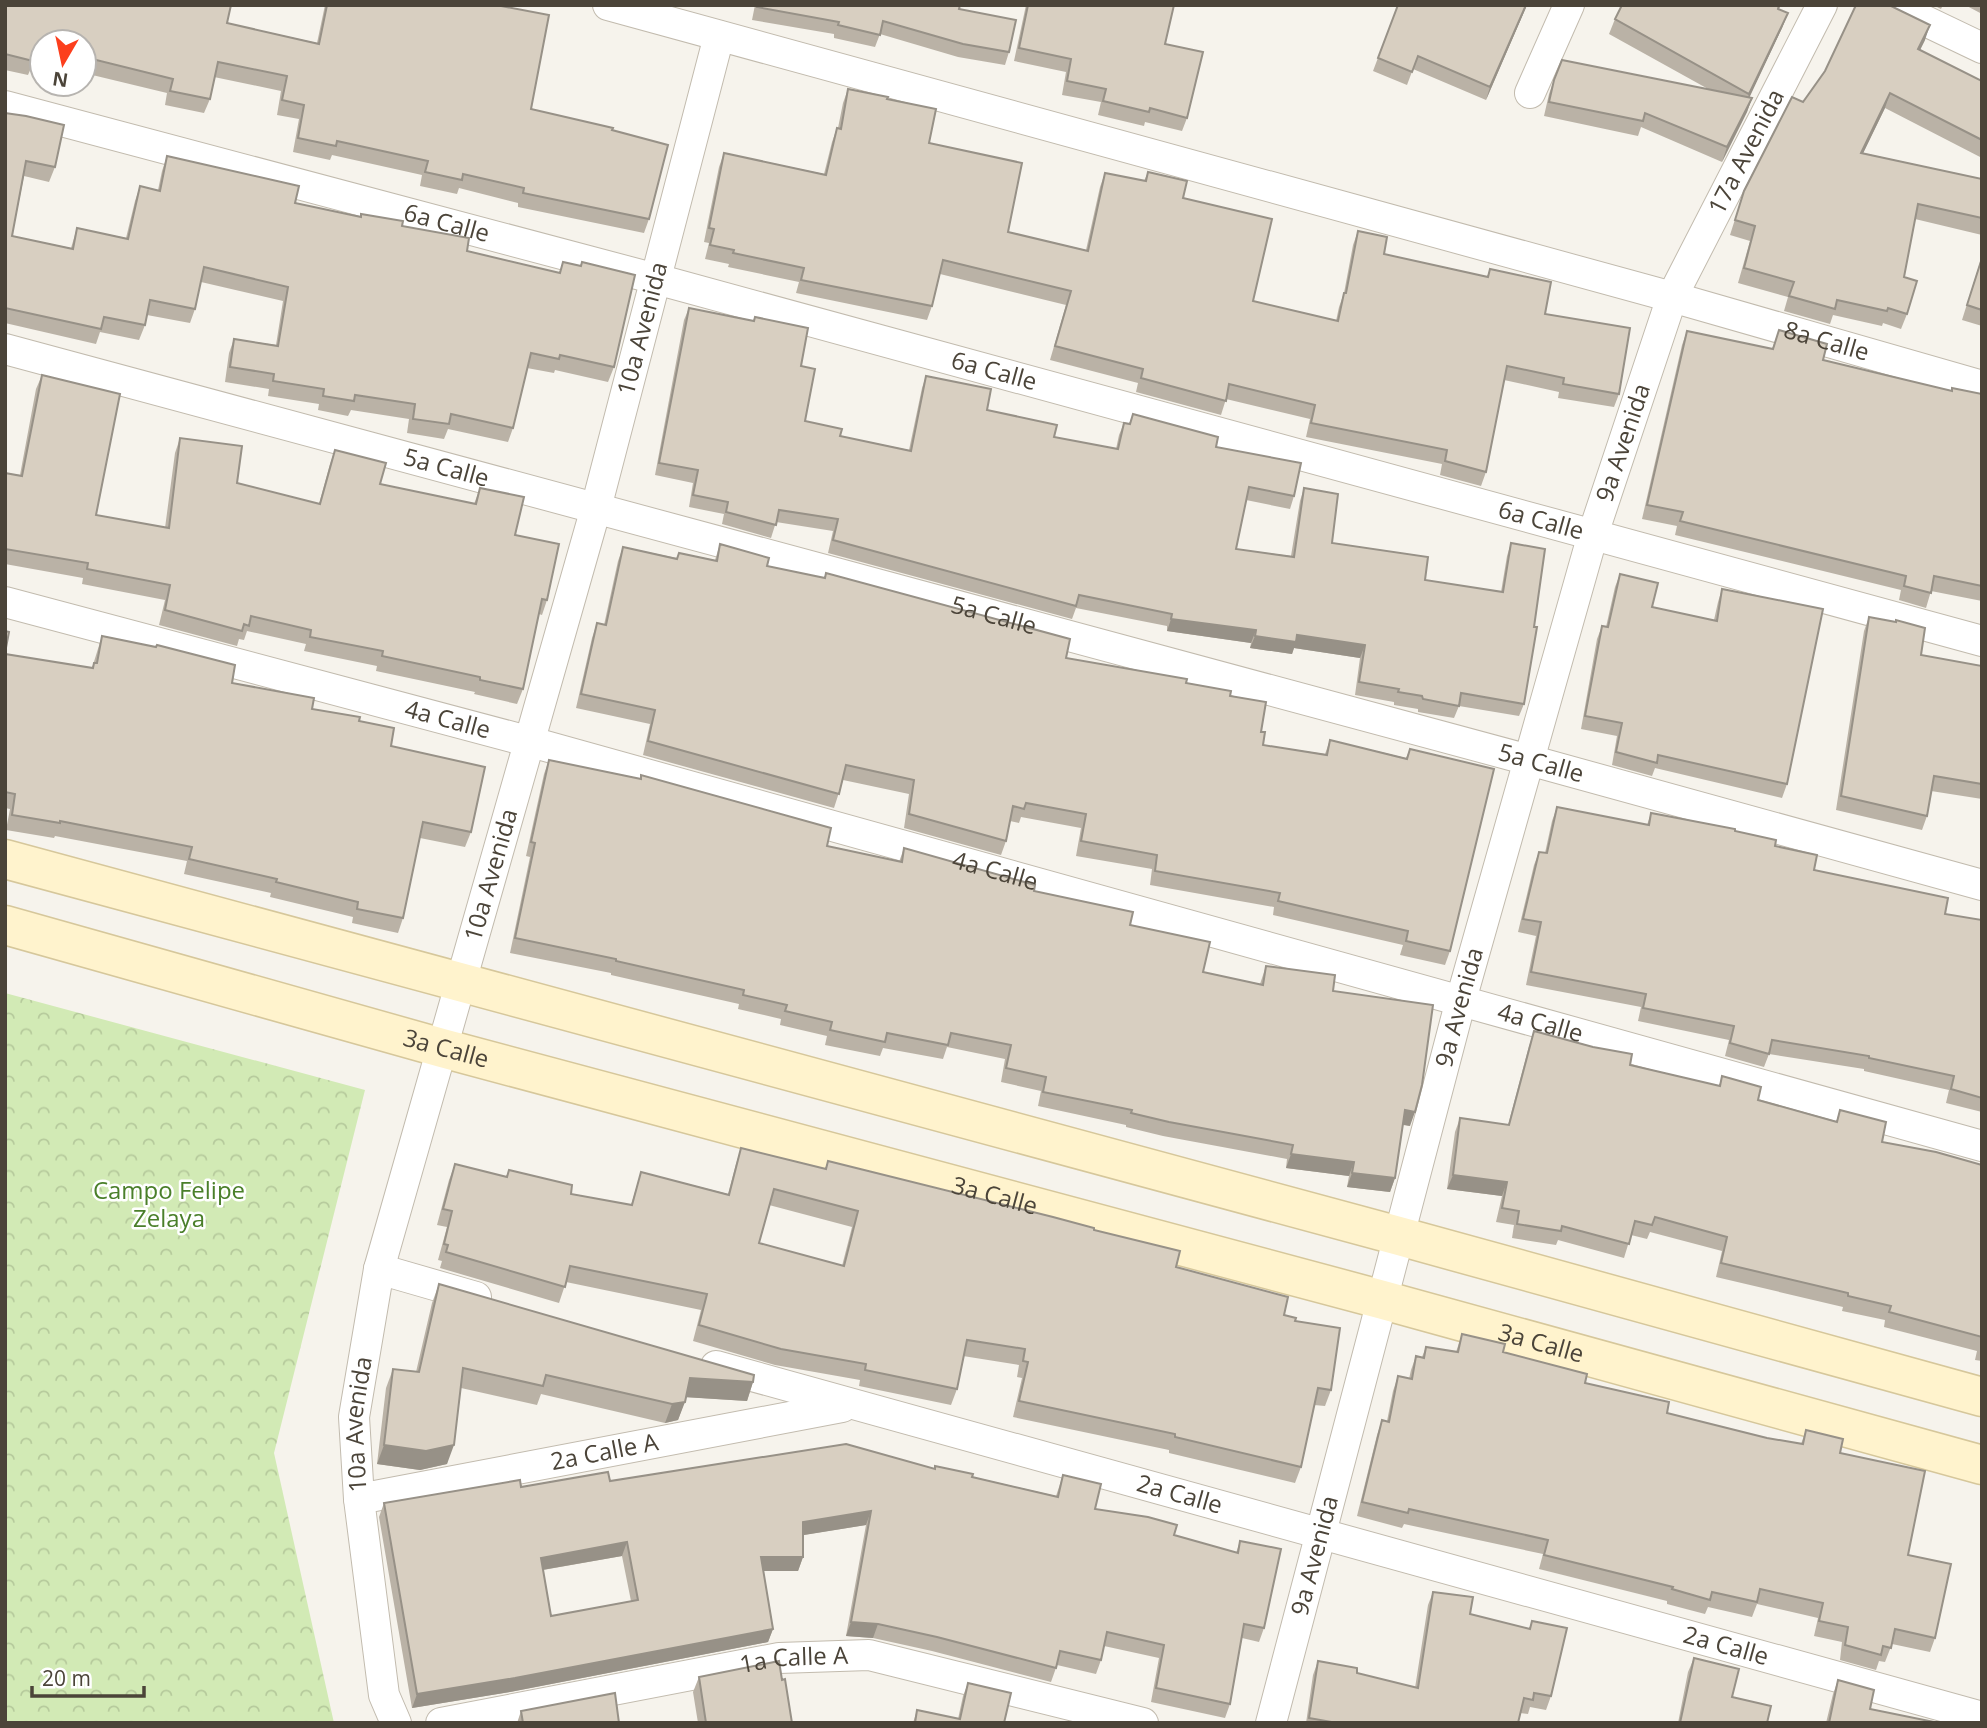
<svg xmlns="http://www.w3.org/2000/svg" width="1987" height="1728" viewBox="0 0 1987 1728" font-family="'Open Sans',sans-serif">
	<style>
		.park { fill: url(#park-crowns) }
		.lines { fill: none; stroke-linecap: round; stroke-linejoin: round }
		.street-casing { stroke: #c2bbae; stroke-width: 32 }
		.secondary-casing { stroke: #d6c79b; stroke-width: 41 }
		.street { stroke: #fff; stroke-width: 30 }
		.secondary { stroke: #fff3cd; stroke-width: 38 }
		.wall { fill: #bab2a6; fill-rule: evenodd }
		.shaded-wall { fill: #979187 }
		.building { fill: #d8cfc1; stroke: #979187; stroke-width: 2; fill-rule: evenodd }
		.labels { text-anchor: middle; stroke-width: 5; stroke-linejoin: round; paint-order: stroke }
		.street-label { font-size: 24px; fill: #4b4439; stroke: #fff }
		.park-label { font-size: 24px; fill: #4a7f2a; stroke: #fff }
	</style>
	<defs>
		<pattern id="park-crowns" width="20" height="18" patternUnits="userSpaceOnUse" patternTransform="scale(1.75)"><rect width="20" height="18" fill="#d2eab5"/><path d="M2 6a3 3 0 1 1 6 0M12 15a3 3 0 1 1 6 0" fill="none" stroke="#b6ca9c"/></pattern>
	</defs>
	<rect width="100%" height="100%" fill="#f6f3ec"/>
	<!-- park -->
	<path class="park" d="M 5,993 L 365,1090 L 274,1453 L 334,1723 L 5,1723 Z"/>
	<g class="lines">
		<defs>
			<g id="street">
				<path id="s1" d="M 608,5 L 1672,297 L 1982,386"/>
				<path d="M 1892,5 L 1982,48"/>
				<path d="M 1530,93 L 1569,5"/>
				<path id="s2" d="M 5,106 L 656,279 L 1982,641"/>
				<path id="s3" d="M 5,349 L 1529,760 L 1982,885"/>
				<path id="s4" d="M 5,602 L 531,742 L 1982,1146"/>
				<path d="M 379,1269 L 476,1297"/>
				<path id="s5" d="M 716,1366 L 1982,1717"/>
				<path id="s6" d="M 359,1499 L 842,1407"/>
				<path id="s7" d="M 396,1723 L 384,1695 L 359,1499 L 354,1417 L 379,1269 L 596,508 L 719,36"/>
				<path id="s8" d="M 441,1723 L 779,1658 L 869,1655 L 1143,1723"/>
				<path id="s9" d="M 1271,1723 L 1461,1000 L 1593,534 L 1672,297 L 1822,5"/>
			</g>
			<g id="secondary">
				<path d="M 5,859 L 1399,1236 L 1982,1397"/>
				<path id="s10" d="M 5,925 L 442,1048 L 1383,1300 L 1982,1465"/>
			</g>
		</defs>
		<!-- street casing -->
		<use href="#street" class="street-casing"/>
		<!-- secondary casing -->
		<use href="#secondary" class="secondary-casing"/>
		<!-- street -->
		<use href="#street" class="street"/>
		<!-- secondary -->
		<use href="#secondary" class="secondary"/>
	</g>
	<!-- wall -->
	<path class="wall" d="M 5,5 L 227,23 L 317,43 L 325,5 L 496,5 L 531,109 L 612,130 L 649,219 L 644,233 L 518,207 L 518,203 L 459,188 L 457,194 L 420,186 L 422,175 L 332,155 L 330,160 L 293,152 L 299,119 L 277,115 L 281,91 L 214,77 L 210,99 L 204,113 L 165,105 L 167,93 L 84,73 L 84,42 L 42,42 L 42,71 L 31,68 L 28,75 L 5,70 Z
		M 755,5 L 960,5 L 959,9 L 1009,52 L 1005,65 L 958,57 L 880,34 L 875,47 L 834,38 L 834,34 L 752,20 Z
		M 1026,5 L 1174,5 L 1165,44 L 1187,118 L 1182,131 L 1145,122 L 1144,126 L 1098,115 L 1101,102 L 1062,95 L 1066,72 L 1014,61 Z
		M 1398,5 L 1527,5 L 1486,100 L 1413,69 L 1407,85 L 1373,71 Z
		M 1622,5 L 1781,5 L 1779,9 L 1788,13 L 1782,28 L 1749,97 L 1752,98 L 1747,112 L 1722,162 L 1641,127 L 1638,136 L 1544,116 L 1549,94 L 1554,80 L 1710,90 L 1609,34 L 1615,19 Z
		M 1933,5 L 1943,5 L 1941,9 Z
		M 1965,5 L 1982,5 L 1982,14 Z
		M 1925,40 L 1920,50 L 1982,81 L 1982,158 L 1885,108 L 1863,153 L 1982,179 L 1982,235 L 1915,219 L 1904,277 L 1907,314 L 1901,329 L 1883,323 L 1882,326 L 1833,315 L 1830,324 L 1784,311 L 1788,297 L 1738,283 L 1750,241 L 1730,235 L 1744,191 L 1825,71 Z
		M 848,89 L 887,99 L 1008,232 L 1086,250 L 1100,187 L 1105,173 L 1144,181 L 1148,172 L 1183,198 L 1253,301 L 1336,321 L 1339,307 L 1344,293 L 1353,245 L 1358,231 L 1384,254 L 1487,277 L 1490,269 L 1545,314 L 1619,394 L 1614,407 L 1558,398 L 1559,392 L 1504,380 L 1486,472 L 1481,486 L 1440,475 L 1442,464 L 1306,437 L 1310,419 L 1226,399 L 1221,415 L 1136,392 L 1138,383 L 1050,360 L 1066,305 L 940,274 L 932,306 L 927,320 L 796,293 L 799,282 L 728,267 L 729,264 L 705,259 L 709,243 L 704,242 L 719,167 L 724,153 L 824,174 L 832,142 L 837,128 L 838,128 L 843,103 Z
		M 5,113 L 55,167 L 49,182 L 24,176 L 12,236 L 71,248 L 77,228 L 126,238 L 135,201 L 140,186 L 158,190 L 162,171 L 167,156 L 295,203 L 402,226 L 467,251 L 559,273 L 563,262 L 614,367 L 608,382 L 555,370 L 554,373 L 527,368 L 513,428 L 508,442 L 448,429 L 444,439 L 407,433 L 409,419 L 351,410 L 348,416 L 318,410 L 319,404 L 268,396 L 269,389 L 225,382 L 229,353 L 234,339 L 276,345 L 283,301 L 201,282 L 195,309 L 190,323 L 147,315 L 145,325 L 139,340 L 100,332 L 96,344 L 5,323 Z
		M 1982,256 L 1982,326 L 1962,320 Z
		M 689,308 L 754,321 L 755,317 L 801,366 L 805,421 L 840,436 L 909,450 L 922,388 L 926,376 L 987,410 L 1054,437 L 1116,449 L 1119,435 L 1124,423 L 1129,424 L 1133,414 L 1216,447 L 1294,496 L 1290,509 L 1246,500 L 1236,549 L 1291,556 L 1300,501 L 1304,488 L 1332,543 L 1425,580 L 1501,592 L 1507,556 L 1511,543 L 1524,704 L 1519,716 L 1459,706 L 1454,718 L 1418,712 L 1418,709 L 1394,705 L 1394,702 L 1355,695 L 1360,658 L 1294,648 L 1292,654 L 1250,648 L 1251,643 L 1167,631 L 1167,626 L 1076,608 L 1072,619 L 828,553 L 833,531 L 776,522 L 771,538 L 722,524 L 724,514 L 689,507 L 693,483 L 655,475 L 684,320 Z
		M 1779,330 L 1823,360 L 1952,391 L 1982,394 L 1982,601 L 1931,591 L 1926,608 L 1899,600 L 1901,590 L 1675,535 L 1677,526 L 1642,519 L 1682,345 L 1687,331 L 1772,349 Z
		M 42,375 L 96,515 L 165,528 L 175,453 L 180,438 L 237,483 L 319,504 L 330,464 L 335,450 L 380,484 L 474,504 L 480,488 L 515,535 L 547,600 L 542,615 L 539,614 L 523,689 L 517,704 L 474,694 L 475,692 L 376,671 L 377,666 L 304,651 L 306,644 L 247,631 L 244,640 L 239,639 L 237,646 L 159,625 L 165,600 L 82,584 L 83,578 L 5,564 L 5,473 L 20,475 L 36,389 Z
		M 720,544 L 767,566 L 824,578 L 826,573 L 1066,658 L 1186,683 L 1230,696 L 1261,732 L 1263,745 L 1325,754 L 1330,740 L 1406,758 L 1410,749 L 1450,951 L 1445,965 L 1400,955 L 1403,945 L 1273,915 L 1274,907 L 1150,885 L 1152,869 L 1076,856 L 1081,828 L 1021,817 L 1019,823 L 1010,821 L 1006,841 L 1001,855 L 904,828 L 909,794 L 843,780 L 834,808 L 643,755 L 650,724 L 576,708 L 592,638 L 597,623 L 604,625 L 618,561 L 623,547 L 677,558 L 679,553 L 715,560 Z
		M 1620,574 L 1652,607 L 1714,620 L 1718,602 L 1722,589 L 1787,784 L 1782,798 L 1655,768 L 1652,776 L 1612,765 L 1617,736 L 1581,729 L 1597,639 L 1602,626 L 1606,627 L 1615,587 Z
		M 1869,617 L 1921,655 L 1982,666 L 1982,799 L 1931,791 L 1927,816 L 1922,830 L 1836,810 L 1864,631 Z
		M 102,636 L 232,683 L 312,709 L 359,721 L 391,746 L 471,832 L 465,847 L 420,838 L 403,918 L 398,933 L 352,923 L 353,917 L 270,897 L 271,893 L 184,874 L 187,861 L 55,836 L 54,838 L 6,830 L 10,809 L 5,808 L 5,654 L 92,668 Z
		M 549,760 L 827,846 L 899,862 L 904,848 L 1034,891 L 1130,925 L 1203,972 L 1260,984 L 1266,966 L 1333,991 L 1410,1126 L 1403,1125 L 1395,1178 L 1390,1192 L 1347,1187 L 1349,1176 L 1286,1168 L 1287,1159 L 1163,1136 L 1126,1127 L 1126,1125 L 1038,1106 L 1041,1091 L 1001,1082 L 1005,1059 L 947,1047 L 943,1059 L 883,1048 L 880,1056 L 825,1045 L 827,1036 L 780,1025 L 781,1019 L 738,1009 L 739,1004 L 611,975 L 611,973 L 510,953 L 530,857 L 526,856 L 544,774 Z
		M 1557,807 L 1647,825 L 1651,813 L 1735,831 L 1775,846 L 1814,870 L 1945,914 L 1982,920 L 1982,1112 L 1946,1103 L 1949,1090 L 1864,1071 L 1864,1069 L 1769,1054 L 1764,1067 L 1725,1056 L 1729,1040 L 1638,1021 L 1641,1007 L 1526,985 L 1536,936 L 1518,932 L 1534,865 L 1539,852 L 1545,853 L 1552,821 Z
		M 1534,1031 L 1630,1065 L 1719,1086 L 1722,1076 L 1758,1100 L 1836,1122 L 1840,1110 L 1882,1142 L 1982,1165 L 1982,1361 L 1975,1360 L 1977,1351 L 1884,1327 L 1885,1320 L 1842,1311 L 1843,1307 L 1716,1277 L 1722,1251 L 1650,1232 L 1647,1239 L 1631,1235 L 1624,1258 L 1558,1240 L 1556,1245 L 1512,1238 L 1514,1225 L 1496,1222 L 1502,1196 L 1447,1189 L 1455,1132 L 1460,1118 L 1508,1125 L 1529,1046 Z
		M 741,1148 L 825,1169 L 828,1161 L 1094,1230 L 1295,1321 L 1331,1390 L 1325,1406 L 1314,1405 L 1301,1467 L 1295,1483 L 1169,1453 L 1169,1450 L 1013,1417 L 1022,1378 L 1017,1377 L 1019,1365 L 963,1356 L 957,1389 L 951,1405 L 859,1386 L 860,1380 L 775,1365 L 693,1341 L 701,1310 L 566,1282 L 559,1303 L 440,1268 L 442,1261 L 438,1260 L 447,1227 L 437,1225 L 449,1180 L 455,1164 L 506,1177 L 509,1170 L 571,1194 L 631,1205 L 641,1172 L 728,1194 L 736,1164 ZM 769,1205 L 852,1227 L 842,1266 L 759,1243 Z
		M 439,1284 L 753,1382 L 747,1401 L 686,1397 L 678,1420 L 665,1423 L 541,1394 L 537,1405 L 461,1388 L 447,1464 L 420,1470 L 377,1464 L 386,1388 L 393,1369 L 416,1372 L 432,1303 Z
		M 1462,1334 L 1503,1352 L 1585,1383 L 1667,1413 L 1767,1438 L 1801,1444 L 1806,1430 L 1840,1453 L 1908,1555 L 1935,1638 L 1930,1652 L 1892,1644 L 1885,1662 L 1879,1661 L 1876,1670 L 1840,1660 L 1842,1642 L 1814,1636 L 1818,1618 L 1757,1604 L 1752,1617 L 1708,1607 L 1705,1614 L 1667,1604 L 1667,1601 L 1539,1569 L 1543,1554 L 1404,1524 L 1402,1528 L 1357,1516 L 1377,1435 L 1382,1420 L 1387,1421 L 1393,1391 L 1398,1376 L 1409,1379 L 1411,1370 L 1416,1356 L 1422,1357 L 1426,1347 L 1456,1352 Z
		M 934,1468 L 1056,1496 L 1063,1475 L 1095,1509 L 1174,1535 L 1236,1553 L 1240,1541 L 1264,1628 L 1259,1642 L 1242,1638 L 1230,1704 L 1225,1718 L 1151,1702 L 1159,1658 L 1104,1646 L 1101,1660 L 1096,1674 L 1057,1665 L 1051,1682 L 932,1651 L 873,1638 L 846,1636 L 866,1525 L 803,1535 L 803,1557 L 798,1571 L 763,1571 L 773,1629 L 768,1642 L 510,1692 L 412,1708 L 379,1517 L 384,1503 L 521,1487 L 610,1481 ZM 622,1556 L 631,1601 L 551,1616 L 543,1570 Z
		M 1433,1592 L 1470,1614 L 1529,1629 L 1532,1621 L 1551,1696 L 1546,1710 L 1530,1707 L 1528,1714 L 1520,1713 L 1518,1723 L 1306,1723 L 1313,1675 L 1318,1661 L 1357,1673 L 1415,1688 L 1428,1605 Z
		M 1694,1658 L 1732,1697 L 1767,1723 L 1678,1723 L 1688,1672 Z
		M 699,1677 L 782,1680 L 792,1723 L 698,1723 L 693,1692 Z
		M 1838,1680 L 1870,1709 L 1939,1723 L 1826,1723 L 1833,1694 Z
		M 968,1683 L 1004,1723 L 913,1723 L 917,1710 L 958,1719 L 963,1696 Z
		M 521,1711 L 619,1723 L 517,1723 Z"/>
	<!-- shaded-wall -->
	<path class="shaded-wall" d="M 1526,5 L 1527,5 L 1486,100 L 1490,87 Z
		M 1788,13 L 1782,28 L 1744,109 L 1749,94 Z
		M 1930,25 L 1925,40 L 1913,64 L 1918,49 Z
		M 1890,93 L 1885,108 L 1856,168 L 1861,153 Z
		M 1752,98 L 1747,112 L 1722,162 L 1727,147 Z
		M 1171,619 L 1256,630 L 1251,643 L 1167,631 Z
		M 1297,635 L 1365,645 L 1360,658 L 1294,648 L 1292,654 L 1250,648 L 1255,636 Z
		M 1405,1110 L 1415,1112 L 1410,1126 L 1400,1124 Z
		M 1291,1154 L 1354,1162 L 1349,1176 L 1286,1168 Z
		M 1352,1173 L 1395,1178 L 1390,1192 L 1347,1187 Z
		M 1453,1175 L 1507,1182 L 1502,1196 L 1447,1189 Z
		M 690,1378 L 753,1382 L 747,1401 L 683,1397 Z
		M 685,1402 L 678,1420 L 665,1423 L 672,1404 Z
		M 384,1445 L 454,1445 L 447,1464 L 420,1470 L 377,1464 Z
		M 871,1511 L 866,1525 L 798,1536 L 803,1522 Z
		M 627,1542 L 622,1556 L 536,1571 L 541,1558 Z
		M 761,1557 L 803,1557 L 798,1571 L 756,1571 Z
		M 851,1622 L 878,1624 L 873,1638 L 846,1636 Z
		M 773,1629 L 768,1642 L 510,1692 L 412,1708 L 417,1694 Z"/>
	<!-- building -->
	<path class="building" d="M 5,5 L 231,5 L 227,23 L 319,44 L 327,5 L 496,5 L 549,15 L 531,109 L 613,128 L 612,130 L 668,145 L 649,219 L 523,193 L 524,188 L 463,174 L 462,180 L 425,172 L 428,161 L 337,141 L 336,146 L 298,138 L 304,105 L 282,100 L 287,76 L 218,62 L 210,99 L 170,91 L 173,79 L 84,57 L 84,42 L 42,42 L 42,55 L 35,54 L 33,61 L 5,54 Z
		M 757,5 L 960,5 L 959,9 L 1016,20 L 1009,52 L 963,44 L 883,21 L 880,35 L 838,25 L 839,22 L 757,7 Z
		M 1028,5 L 1174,5 L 1165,44 L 1203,52 L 1187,118 L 1150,108 L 1149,112 L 1103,101 L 1106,89 L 1067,81 L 1071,59 L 1019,48 Z
		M 1398,5 L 1526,5 L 1490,87 L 1418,56 L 1412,72 L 1378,58 Z
		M 1622,5 L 1779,5 L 1778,9 L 1788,13 L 1749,94 L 1615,19 Z
		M 1856,5 L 1889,5 L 1930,25 L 1918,49 L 1982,81 L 1982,140 L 1890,93 L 1861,153 L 1982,179 L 1982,218 L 1918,204 L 1904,277 L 1917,281 L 1907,314 L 1888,308 L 1887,311 L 1837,300 L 1835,309 L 1789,296 L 1794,282 L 1744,268 L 1755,226 L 1735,220 L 1744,191 L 1792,97 L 1803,102 L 1825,71 Z
		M 1562,60 L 1752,98 L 1727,147 L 1645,113 L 1643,121 L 1549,102 L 1554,80 Z
		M 848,89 L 888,97 L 887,99 L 936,109 L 929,143 L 1022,163 L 1008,232 L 1088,251 L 1105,173 L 1146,181 L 1148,172 L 1187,181 L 1183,198 L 1272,219 L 1253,301 L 1338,321 L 1344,293 L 1346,293 L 1358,231 L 1387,237 L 1384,254 L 1488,277 L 1490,269 L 1551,282 L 1545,314 L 1630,328 L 1619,394 L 1563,384 L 1564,378 L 1507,366 L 1486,472 L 1445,461 L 1447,450 L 1311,423 L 1315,405 L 1229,384 L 1226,401 L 1141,378 L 1143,369 L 1055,346 L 1071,291 L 943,260 L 932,306 L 801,280 L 804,268 L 733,253 L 734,250 L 710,245 L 714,229 L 709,228 L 724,153 L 826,175 L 837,128 L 841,129 Z
		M 5,113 L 26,116 L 64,125 L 55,167 L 26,161 L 12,236 L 73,249 L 77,228 L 128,239 L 140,186 L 160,191 L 167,156 L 299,186 L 295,203 L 361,217 L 361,214 L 403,221 L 402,226 L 469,238 L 467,251 L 560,273 L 563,262 L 581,266 L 582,262 L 635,275 L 614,367 L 560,355 L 559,359 L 531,353 L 513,428 L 451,414 L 449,424 L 413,419 L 415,404 L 355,395 L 354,401 L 323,396 L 324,389 L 273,381 L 274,374 L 230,367 L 234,339 L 278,346 L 288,287 L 204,267 L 195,309 L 150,300 L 145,325 L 104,317 L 101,329 L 5,308 Z
		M 1982,258 L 1982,310 L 1967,305 Z
		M 689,308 L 754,321 L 755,317 L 808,328 L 801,366 L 815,369 L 805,421 L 842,429 L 840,436 L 911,451 L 926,376 L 991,389 L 987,410 L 1057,425 L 1054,437 L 1118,449 L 1124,423 L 1130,424 L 1133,414 L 1218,437 L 1216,447 L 1301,463 L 1294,496 L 1249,487 L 1236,549 L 1294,557 L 1304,488 L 1338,494 L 1332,543 L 1428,557 L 1425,580 L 1503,592 L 1511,543 L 1545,549 L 1534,627 L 1537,627 L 1524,704 L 1461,693 L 1459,706 L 1423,699 L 1422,696 L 1398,692 L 1399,689 L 1359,682 L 1365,645 L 1297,635 L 1296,642 L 1255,636 L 1256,630 L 1171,619 L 1172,614 L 1079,595 L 1076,606 L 833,540 L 838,519 L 779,510 L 776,525 L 726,512 L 728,502 L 693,495 L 698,470 L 659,463 Z
		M 1779,330 L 1827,344 L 1823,360 L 1952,391 L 1952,388 L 1982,394 L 1982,586 L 1934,576 L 1931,593 L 1904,586 L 1906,576 L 1680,521 L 1683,512 L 1647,505 L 1687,331 L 1773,349 Z
		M 42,375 L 120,394 L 96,515 L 169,528 L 180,438 L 242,446 L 237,483 L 320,504 L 335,450 L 386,463 L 380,484 L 476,504 L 480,488 L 524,497 L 515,535 L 559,544 L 547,600 L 542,599 L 523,689 L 480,680 L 480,677 L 382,656 L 383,651 L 310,637 L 311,630 L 251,616 L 249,626 L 244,624 L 242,631 L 165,610 L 170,585 L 87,569 L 88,563 L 5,549 L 5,473 L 22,476 Z
		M 720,544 L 769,558 L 767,566 L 825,578 L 826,573 L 1070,639 L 1066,658 L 1187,679 L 1186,683 L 1231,691 L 1230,696 L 1266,702 L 1261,732 L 1265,732 L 1263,745 L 1327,755 L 1330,740 L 1407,759 L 1410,749 L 1494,769 L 1450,951 L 1406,941 L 1408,931 L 1278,901 L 1280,893 L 1155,871 L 1157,855 L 1081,841 L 1086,814 L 1026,803 L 1024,809 L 1013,806 L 1006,841 L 909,814 L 914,780 L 846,765 L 839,794 L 648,741 L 655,710 L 581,694 L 597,623 L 606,625 L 623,547 L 677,559 L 679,553 L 717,561 Z
		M 1620,574 L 1658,583 L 1652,607 L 1717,621 L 1722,589 L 1823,609 L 1787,784 L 1658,755 L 1657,763 L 1616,752 L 1622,723 L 1585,716 L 1602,626 L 1608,627 Z
		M 1869,617 L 1896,622 L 1896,620 L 1925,628 L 1921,655 L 1982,666 L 1982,784 L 1934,776 L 1927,816 L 1841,796 Z
		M 5,631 L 9,632 L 5,653 Z
		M 102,636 L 156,647 L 157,645 L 235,665 L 232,683 L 314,698 L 312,709 L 360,717 L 359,721 L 394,728 L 391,746 L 485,767 L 471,832 L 423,822 L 403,918 L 357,909 L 358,902 L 276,882 L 277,879 L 189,859 L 192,847 L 60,821 L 60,823 L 12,815 L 15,794 L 5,792 L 5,654 L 93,668 L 94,663 L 97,663 Z
		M 549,760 L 641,779 L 641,775 L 831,828 L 827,846 L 902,862 L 904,848 L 1035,885 L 1034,891 L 1133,912 L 1130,925 L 1210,942 L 1203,972 L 1263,985 L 1266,966 L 1335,975 L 1333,991 L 1433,1005 L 1422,1085 L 1415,1112 L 1405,1110 L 1395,1178 L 1352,1173 L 1354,1162 L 1291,1154 L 1293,1145 L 1169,1122 L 1131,1113 L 1132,1110 L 1043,1092 L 1046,1077 L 1006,1068 L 1011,1045 L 951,1033 L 948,1045 L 887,1033 L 885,1042 L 830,1030 L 832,1022 L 785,1011 L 787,1005 L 743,995 L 744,990 L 616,961 L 616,959 L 515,938 L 535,843 L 531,842 Z
		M 1557,807 L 1649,825 L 1651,813 L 1735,829 L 1735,831 L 1776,840 L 1775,846 L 1817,855 L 1814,870 L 1948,898 L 1945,914 L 1982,920 L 1982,1098 L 1951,1089 L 1954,1076 L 1869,1058 L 1869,1056 L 1772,1040 L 1769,1054 L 1730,1043 L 1734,1026 L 1643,1008 L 1646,994 L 1531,972 L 1541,922 L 1523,919 L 1539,852 L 1547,853 Z
		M 1534,1031 L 1593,1047 L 1632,1054 L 1630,1065 L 1720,1086 L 1722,1076 L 1761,1087 L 1758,1100 L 1837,1122 L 1840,1110 L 1886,1122 L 1882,1142 L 1936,1152 L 1982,1165 L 1982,1337 L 1889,1312 L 1891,1306 L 1848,1296 L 1848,1293 L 1721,1263 L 1727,1237 L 1655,1217 L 1652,1225 L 1635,1221 L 1629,1244 L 1562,1226 L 1561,1231 L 1517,1224 L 1519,1211 L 1502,1208 L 1507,1182 L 1453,1175 L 1460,1118 L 1509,1125 Z
		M 741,1148 L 826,1169 L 828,1161 L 1053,1217 L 1094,1228 L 1094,1230 L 1180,1251 L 1176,1267 L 1288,1297 L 1284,1315 L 1296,1318 L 1295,1321 L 1340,1328 L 1331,1390 L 1318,1388 L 1301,1467 L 1175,1437 L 1175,1434 L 1019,1401 L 1028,1362 L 1023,1361 L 1025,1349 L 967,1340 L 957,1389 L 865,1370 L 866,1364 L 781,1349 L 699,1325 L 707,1294 L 570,1266 L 565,1287 L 446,1252 L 448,1245 L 444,1244 L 452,1211 L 443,1209 L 455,1164 L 507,1177 L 509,1170 L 572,1185 L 571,1194 L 632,1205 L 641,1172 L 729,1195 ZM 774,1189 L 858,1211 L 844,1266 L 759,1243 Z
		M 439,1284 L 754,1375 L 753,1382 L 690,1378 L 685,1402 L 672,1404 L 546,1375 L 543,1386 L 463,1368 L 454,1445 L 426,1451 L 384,1445 L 393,1369 L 419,1372 Z
		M 1462,1334 L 1505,1344 L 1503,1352 L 1587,1374 L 1585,1383 L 1669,1402 L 1667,1413 L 1767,1438 L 1803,1444 L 1806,1430 L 1843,1439 L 1840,1453 L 1925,1471 L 1908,1555 L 1951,1564 L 1935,1638 L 1895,1629 L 1891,1648 L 1883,1646 L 1881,1655 L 1845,1645 L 1848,1627 L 1819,1621 L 1823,1603 L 1760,1589 L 1757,1602 L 1712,1592 L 1710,1600 L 1672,1589 L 1673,1587 L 1544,1555 L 1548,1540 L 1409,1509 L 1408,1513 L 1362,1502 L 1382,1420 L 1389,1422 L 1398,1376 L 1412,1379 L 1416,1356 L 1424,1358 L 1426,1347 L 1458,1352 Z
		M 846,1444 L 935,1469 L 935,1466 L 973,1474 L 972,1477 L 1058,1497 L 1063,1475 L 1101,1484 L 1095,1509 L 1148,1517 L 1177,1525 L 1174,1535 L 1238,1553 L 1240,1541 L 1281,1549 L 1264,1628 L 1244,1624 L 1230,1704 L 1156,1688 L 1164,1645 L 1107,1632 L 1101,1660 L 1060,1651 L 1056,1668 L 937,1637 L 878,1624 L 851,1622 L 871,1511 L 803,1522 L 803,1557 L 761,1557 L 773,1629 L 515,1678 L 417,1694 L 384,1503 L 520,1480 L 521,1487 L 608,1472 L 610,1481 ZM 627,1542 L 638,1600 L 551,1616 L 541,1558 Z
		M 1433,1592 L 1473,1597 L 1470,1614 L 1530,1629 L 1532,1621 L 1567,1628 L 1551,1696 L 1534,1693 L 1533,1700 L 1524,1698 L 1518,1723 L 1337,1723 L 1309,1718 L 1318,1661 L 1357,1668 L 1357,1673 L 1418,1688 Z
		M 1694,1658 L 1739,1669 L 1732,1697 L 1771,1706 L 1767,1723 L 1680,1723 Z
		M 779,1661 L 782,1680 L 785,1679 L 792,1723 L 706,1723 L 699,1677 Z
		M 1838,1680 L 1874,1690 L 1870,1709 L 1939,1723 L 1829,1723 Z
		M 968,1683 L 1011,1693 L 1004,1723 L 915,1723 L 917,1710 L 960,1719 Z
		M 615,1693 L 619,1723 L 523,1723 L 521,1711 Z"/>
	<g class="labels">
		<!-- street labels -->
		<g class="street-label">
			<text dy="8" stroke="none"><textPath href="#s9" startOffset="1645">17a Avenida</textPath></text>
			<text dy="8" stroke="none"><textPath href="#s2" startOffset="457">6a Calle</textPath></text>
			<text dy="8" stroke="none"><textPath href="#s7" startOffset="1437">10a Avenida</textPath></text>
			<text dy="8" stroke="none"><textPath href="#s1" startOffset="1264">8a Calle</textPath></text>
			<text dy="8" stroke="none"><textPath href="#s2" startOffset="1024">6a Calle</textPath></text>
			<text dy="8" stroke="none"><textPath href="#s9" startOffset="1328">9a Avenida</textPath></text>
			<text dy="8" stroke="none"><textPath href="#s3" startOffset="457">5a Calle</textPath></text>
			<text dy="8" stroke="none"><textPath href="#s2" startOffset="1591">6a Calle</textPath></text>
			<text dy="8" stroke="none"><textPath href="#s3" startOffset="1024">5a Calle</textPath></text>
			<text dy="8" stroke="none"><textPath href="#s4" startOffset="458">4a Calle</textPath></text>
			<text dy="8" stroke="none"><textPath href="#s3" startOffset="1591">5a Calle</textPath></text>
			<text dy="8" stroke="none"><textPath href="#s4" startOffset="1026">4a Calle</textPath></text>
			<text dy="8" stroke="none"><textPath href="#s7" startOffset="870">10a Avenida</textPath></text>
			<text dy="8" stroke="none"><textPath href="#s9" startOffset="740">9a Avenida</textPath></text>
			<text dy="8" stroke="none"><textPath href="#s4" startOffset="1592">4a Calle</textPath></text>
			<text dy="8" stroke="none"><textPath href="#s10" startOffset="458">3a Calle</textPath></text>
			<text dy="8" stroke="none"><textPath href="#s10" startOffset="1026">3a Calle</textPath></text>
			<text dy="8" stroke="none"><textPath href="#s10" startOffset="1592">3a Calle</textPath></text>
			<text dy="8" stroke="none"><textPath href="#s7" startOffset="303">10a Avenida</textPath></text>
			<text dy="8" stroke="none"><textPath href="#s6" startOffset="250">2a Calle A</textPath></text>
			<text dy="8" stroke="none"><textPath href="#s5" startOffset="481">2a Calle</textPath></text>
			<text dy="8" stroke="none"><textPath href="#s9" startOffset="173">9a Avenida</textPath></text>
			<text dy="8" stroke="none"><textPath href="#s5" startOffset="1048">2a Calle</textPath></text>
			<text dy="8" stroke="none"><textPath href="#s8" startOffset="359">1a Calle A</textPath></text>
		</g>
		<!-- park labels -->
		<g class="park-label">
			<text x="169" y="1199">Campo Felipe<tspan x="169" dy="28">Zelaya</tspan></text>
		</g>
	</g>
	<!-- border -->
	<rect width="1987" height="1728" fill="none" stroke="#4b4439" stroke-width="14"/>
	<!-- north arrow -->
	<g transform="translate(63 63) rotate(189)"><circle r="33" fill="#ffffff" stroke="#b7b4b0" stroke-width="2"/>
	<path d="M0-5L12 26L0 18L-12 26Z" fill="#fc3f1d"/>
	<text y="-10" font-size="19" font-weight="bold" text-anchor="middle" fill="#4b4439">N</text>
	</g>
	<!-- scale -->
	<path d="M32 1686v10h112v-10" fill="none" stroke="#4b4439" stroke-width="3.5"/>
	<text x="42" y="1686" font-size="21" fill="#4b4439" stroke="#ffffff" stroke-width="5" paint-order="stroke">20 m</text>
</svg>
